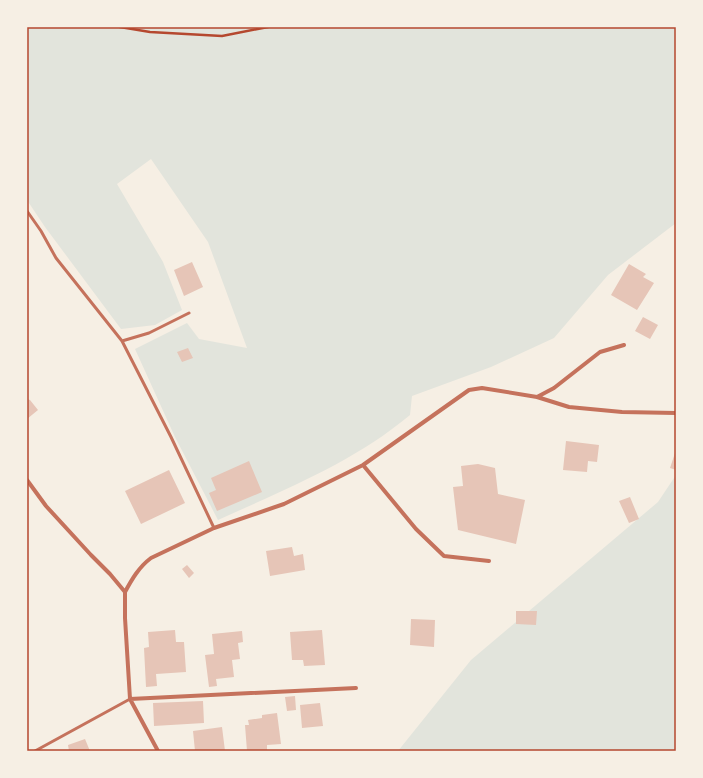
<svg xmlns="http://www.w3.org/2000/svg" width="703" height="778" viewBox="0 0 703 778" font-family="'Work Sans',sans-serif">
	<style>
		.green { fill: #e2e4dc }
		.building { fill: #e6c5b7 }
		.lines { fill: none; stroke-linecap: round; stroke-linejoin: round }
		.path { stroke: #b5482f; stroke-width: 2.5 }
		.service { stroke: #c5725c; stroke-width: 3 }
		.minor { stroke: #c5725c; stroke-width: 4 }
		.neatline { fill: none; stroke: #b5482f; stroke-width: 1.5 }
	</style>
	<rect width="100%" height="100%" fill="#f6efe4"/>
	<!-- green -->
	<path class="green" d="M 27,27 L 676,27 L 676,223 L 608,275 L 554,338 L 491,367 L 412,396 L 410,415 C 354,462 284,490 218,520 L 175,437 L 135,349 L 187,323 L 199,339 L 247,348 L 208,242 L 151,159 L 117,184 L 163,262 L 182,310 L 155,325 L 121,329 L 45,227 L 27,200 Z
		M 676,475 L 676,751 L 398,751 L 471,660 L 658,502 Z"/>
	<!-- building -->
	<path class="building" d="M 192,262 L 203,287 L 184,296 L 174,270 Z
		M 629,264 L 646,274 L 643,277 L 654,283 L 637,310 L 611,295 Z
		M 643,317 L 658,325 L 650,339 L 635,331 Z
		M 188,348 L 193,358 L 182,362 L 177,352 Z
		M 27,399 L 30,400 L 38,410 L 27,419 Z
		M 566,441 L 599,445 L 597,462 L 588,461 L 587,472 L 563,470 Z
		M 676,450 L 676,470 L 670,468 Z
		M 249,461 L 262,492 L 217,511 L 209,493 L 216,490 L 211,478 Z
		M 478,464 L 495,468 L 498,494 L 525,500 L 516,544 L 458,530 L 453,487 L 463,486 L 461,466 Z
		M 169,470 L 185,503 L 141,524 L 125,491 Z
		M 630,497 L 639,519 L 629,523 L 619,501 Z
		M 292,547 L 294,556 L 303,554 L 305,570 L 270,576 L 266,551 Z
		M 187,565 L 194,573 L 189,578 L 182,569 Z
		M 516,611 L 537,611 L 536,625 L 516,624 Z
		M 411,619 L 435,620 L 434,647 L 410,645 Z
		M 175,630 L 176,642 L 184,642 L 186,672 L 156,674 L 157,686 L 146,687 L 144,648 L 149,647 L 148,632 Z
		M 322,630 L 325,665 L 304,666 L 303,660 L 292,660 L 290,632 Z
		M 242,631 L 243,642 L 238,643 L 240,659 L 232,660 L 234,677 L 216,679 L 217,686 L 209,687 L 205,655 L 214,654 L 212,634 Z
		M 295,696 L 296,710 L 287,711 L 285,697 Z
		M 203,701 L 204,723 L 154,726 L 153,703 Z
		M 320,703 L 323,726 L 302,728 L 300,705 Z
		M 277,713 L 281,744 L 267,745 L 267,751 L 247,751 L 245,725 L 249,725 L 248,720 L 262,718 L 262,715 Z
		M 222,727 L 225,751 L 195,751 L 193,731 Z
		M 85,739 L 90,751 L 69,751 L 68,745 Z"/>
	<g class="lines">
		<!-- path -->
		<path class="path" d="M 120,27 L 150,32 L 222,36 L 268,27"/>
		<!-- service -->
		<path class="service" d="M 27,211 L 41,231 L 56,258 L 122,341 L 149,333 L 189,313
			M 122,341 L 171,437 L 214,528
			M 35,751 L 130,699"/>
		<!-- minor -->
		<path class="minor" d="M 537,397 L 554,388 L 600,352 L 624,345
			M 363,465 L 416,529 L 444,556 L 489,561
			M 27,480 L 46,506 L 91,555 L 110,574 L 125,592 L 125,618 L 130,699 L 158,751
			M 125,592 C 132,579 139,567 151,558 L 214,528 L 284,504 L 363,465 L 469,390 L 482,388 L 537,397 L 569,407 L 622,412 L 676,413
			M 130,699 L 356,688"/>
	</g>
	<!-- border -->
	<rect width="703" height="778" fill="none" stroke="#f6efe4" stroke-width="56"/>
	<rect x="28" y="28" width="647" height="722" class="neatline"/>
</svg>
